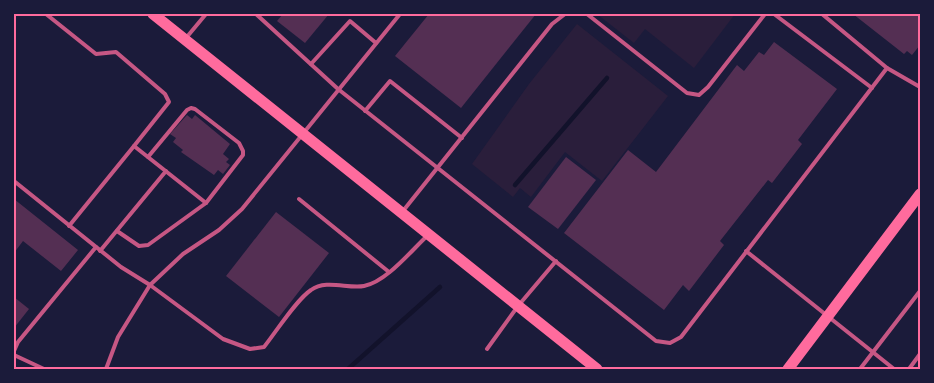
<svg xmlns="http://www.w3.org/2000/svg" width="934" height="383" font-family="'Nunito Sans',sans-serif">
  <style>
    .green { fill: #2a1e3b }
    .lines { fill: none; stroke-linecap: round; stroke-linejoin: round }
    .stream { stroke: #12122b; stroke-width: 4.5 }
    .building { fill: #542f53 }
    .service { stroke: #c65784; stroke-width: 4 }
    .primary { stroke: #ff6b9d; stroke-width: 11 }
    .neatline { fill: none; stroke: #ff6b9d; stroke-width: 2 }
  </style>
  <rect width="100%" height="100%" fill="#1b1b3a"/>
  <g class="green">
    <polygon points="597,14 735,14 694,68 645,29 634,43"/>
    <polygon points="577,24 668,96 602,181 565,152 531,197 520,188 513,197 472,164 529,84"/>
  </g>
  <g class="lines">
    <g class="stream">
      <polyline points="515,185 607,78"/>
      <polyline points="348,369 440,287"/>
    </g>
  </g>
  <g class="building">
    <polygon points="283,14 329,14 305,43 277,21"/>
    <polygon points="429,14 536,14 461,108 395,56"/>
    <polygon points="853,14 920,14 920,45 912,55 907,51 904,54"/>
    <polygon points="774,42 837,89 798,140 802,144 772,183 768,180 720,241 724,245 689,291 683,285 664,310 564,233 628,150 656,172 737,65 744,71 759,52 764,55"/>
    <polygon points="187,115 192,119 195,115 230,144 223,154 229,159 226,162 230,165 223,174 218,170 214,175 181,152 183,150 173,142 176,138 170,134"/>
    <polygon points="566,157 596,180 558,229 528,207"/>
    <polygon points="14,199 78,250 61,271 23,241 14,253"/>
    <polygon points="276,212 329,253 279,317 226,276"/>
    <polygon points="14,297 29,309 14,328"/>
  </g>
  <g class="lines">
    <g class="service">
      <polyline points="46,14 96,54 116,52 165,94 169,102 134,146"/>
      <polyline points="256,14 338,89 656,341 670,343 681,337 887,68"/>
      <polyline points="587,14 687,93 699,95 708,87 765,14"/>
      <polyline points="774,14 872,88"/>
      <polyline points="822,14 887,68 920,87"/>
      <polyline points="186,38 206,14"/>
      <polyline points="311,64 350,21 376,43"/>
      <polyline points="365,111 390,81 462,138"/>
      <path d="M14,181L121,267L150,285L223,339L250,349L264,347C276,332 296,300 311,290C326,279 348,289 364,286C386,282 411,251 427,236"/>
      <polyline points="299,199 389,272"/>
      <polyline points="403,211 552,24 565,14"/>
      <polyline points="69,226 134,146 206,203"/>
      <polyline points="117,231 139,246 148,245 206,203 243,155 243,151 239,143 195,109 191,108 187,110 148,157"/>
      <polyline points="100,251 166,171"/>
      <polyline points="746,251 894,369"/>
      <polyline points="487,349 518,306 556,261"/>
      <polyline points="14,351 18,342 96,247"/>
      <polyline points="14,355 44,369"/>
      <polyline points="106,369 118,337 150,285 183,254 219,230 242,209 400,14"/>
      <polyline points="860,369 920,291"/>
      <polyline points="909,369 920,354"/>
    </g>
    <g class="primary">
      <polyline points="153,14 597,369"/>
      <polyline points="788,369 920,194"/>
    </g>
  </g>
  <rect width="934" height="383" fill="none" stroke="#1b1b3a" stroke-width="30"/>
  <rect x="15" y="15" width="904" height="353" class="neatline"/>
</svg>
